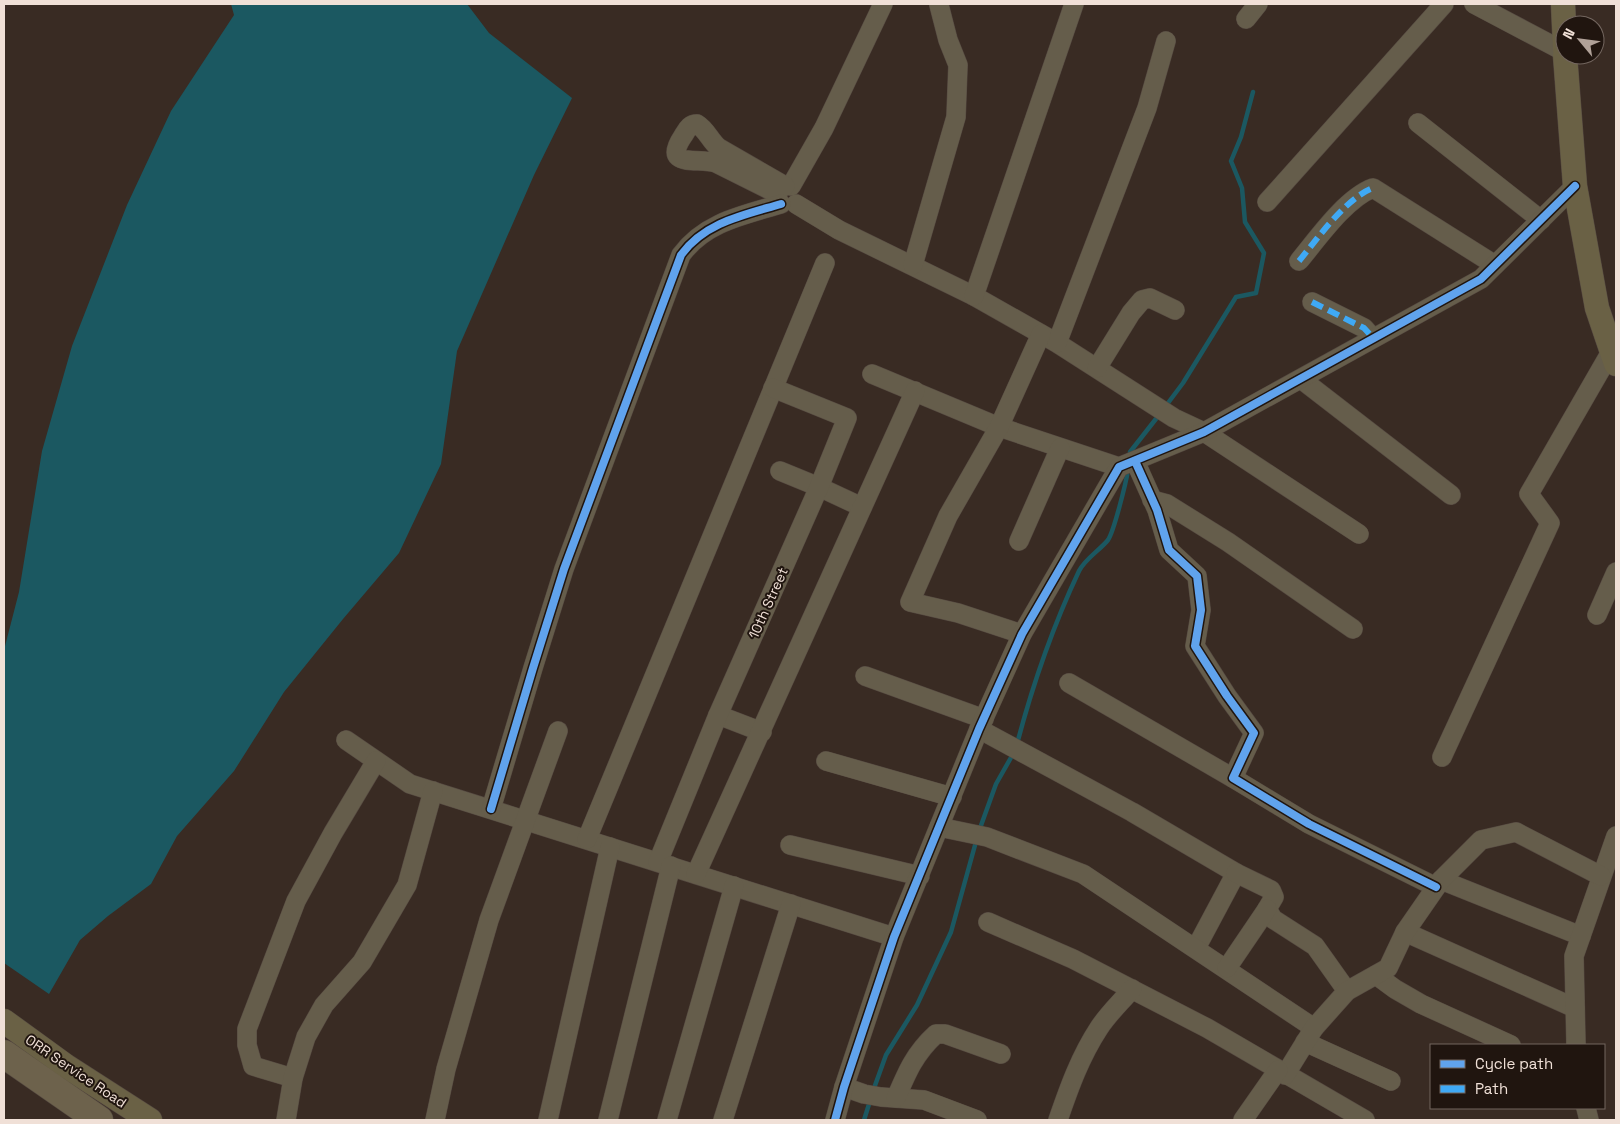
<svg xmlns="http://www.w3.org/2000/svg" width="1620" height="1124" font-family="'Space Grotesk',sans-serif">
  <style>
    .water { fill: #1b5861 }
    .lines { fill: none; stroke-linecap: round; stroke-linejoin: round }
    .stream { stroke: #1b5861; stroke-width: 4.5 }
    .minor-casing { stroke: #554941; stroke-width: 20 }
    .major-casing { stroke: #554941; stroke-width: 25 }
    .highway-casing { stroke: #554941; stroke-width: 29 }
    .minor { stroke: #655d4b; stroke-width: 19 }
    .major { stroke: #6a6145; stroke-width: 24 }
    .highway { stroke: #6d624c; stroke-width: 28 }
    .quiet { stroke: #3fa9f5; stroke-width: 6; stroke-dasharray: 12 6; stroke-linecap: butt }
    .cycleway-casing { stroke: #20150f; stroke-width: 11 }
    .cycleway { stroke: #60a3ed; stroke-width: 8 }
    .labels { text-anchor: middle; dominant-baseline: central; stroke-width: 4; stroke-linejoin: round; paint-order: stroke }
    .street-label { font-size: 14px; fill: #f0e0d7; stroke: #20150f }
  </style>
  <rect width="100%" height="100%" fill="#392b23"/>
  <polygon class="water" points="231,4 467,4 489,33 572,98 534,175 457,351 441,464 399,553 343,619 284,692 234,771 177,836 151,884 108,916 80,940 49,994 4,963 4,650 19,592 42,451 72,346 127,205 171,111 234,15"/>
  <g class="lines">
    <g class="stream">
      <polyline points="1165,407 1183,383 1236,297 1256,293 1264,253 1245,222 1242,188 1231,161 1241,137 1253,92"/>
      <polyline points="1130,457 1130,452 1159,415"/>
      <path d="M1017,744C1032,687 1054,624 1079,571C1085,559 1100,550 1108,540C1114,531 1126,483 1128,470"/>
      <polyline points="979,831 996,784 1013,754"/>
      <polyline points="873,1091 886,1055 917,1005 951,932 977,838"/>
      <polyline points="864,1120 870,1101"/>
    </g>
    <g class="minor-casing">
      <g id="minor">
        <polyline points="1474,4 1565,52"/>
        <polyline points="1246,19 1258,4"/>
        <polyline points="1418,123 1541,220"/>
        <polyline points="791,186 824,128 883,4"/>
        <path d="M778,194L716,163C698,157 661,169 683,136C687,130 689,124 697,124C707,130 710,141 719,148L785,186"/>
        <polyline points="1267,202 1444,4"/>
        <polyline points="796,204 839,230 974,296 1057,343 1174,418 1204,432 1359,534"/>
        <path d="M1299,261C1318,238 1346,198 1373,188L1495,265"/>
        <polyline points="913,265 956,117 958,65 948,40 939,5"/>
        <polyline points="974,296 1074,4"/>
        <polyline points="1312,302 1364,328 1373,338"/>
        <polyline points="1057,343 1147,108 1166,41"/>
        <polyline points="1097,368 1131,313 1142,300 1150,298 1175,310"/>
        <polyline points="872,374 999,427 1119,467"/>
        <polyline points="1301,379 1451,495"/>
        <polyline points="1135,461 1157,510 1169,550 1197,576 1201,610 1195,646 1227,696 1254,733 1233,778 1309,824 1436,887"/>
        <polyline points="780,471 819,487 862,507"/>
        <polyline points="1152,500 1167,504 1228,542 1353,629"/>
        <polyline points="1019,541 1060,448"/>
        <polyline points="1597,615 1616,572"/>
        <polyline points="1022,634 958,613 910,602 948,516 999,427 1041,334"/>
        <polyline points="865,676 984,719"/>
        <polyline points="1069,683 1233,778"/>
        <polyline points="718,715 762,732"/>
        <polyline points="979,729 1132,812 1236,873 1196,948"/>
        <polyline points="346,740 410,784 894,937"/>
        <polyline points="1442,757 1550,523 1529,494 1612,350"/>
        <polyline points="826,761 952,797"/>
        <path d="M491,809L533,668L564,569L681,255C705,222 744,215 781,204"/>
        <polyline points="939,827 987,837 1083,874 1314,1028"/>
        <polyline points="587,839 825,263"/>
        <polyline points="790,845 920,876"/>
        <polyline points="658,862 718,715 819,487 847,418 773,388"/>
        <polyline points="1236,873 1271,890 1274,897 1267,909 1273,919 1315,946 1347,991"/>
        <polyline points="696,874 915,391"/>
        <polyline points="1441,880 1581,936"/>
        <polyline points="988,922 1073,959 1207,1028 1365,1120"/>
        <polyline points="1405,932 1575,1008"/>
        <polyline points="1227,968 1267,909"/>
        <polyline points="1376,975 1395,989 1421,1004 1511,1045"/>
        <polyline points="1305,1042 1391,1081"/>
        <polyline points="1576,1045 1574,956 1616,836"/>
        <polyline points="1285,1075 1314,1028 1347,991 1388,968 1405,932 1441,880 1481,840 1516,832 1601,876"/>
        <polyline points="293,1078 253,1066 247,1045 247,1029 296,901 333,833 376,761"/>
        <polyline points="844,1087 864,1094 881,1097 924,1100 977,1120"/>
        <path d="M896,1098C907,1072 915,1053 936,1034H945L1001,1054"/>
        <polyline points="1586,1108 1589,1120"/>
        <polyline points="286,1120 293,1078 306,1037 324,1005 362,962 407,885 433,791"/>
        <polyline points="435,1120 446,1069 489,920 558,731"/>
        <polyline points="548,1120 610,847"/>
        <polyline points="608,1120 671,866"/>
        <polyline points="667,1120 734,886"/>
        <polyline points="723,1120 791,904"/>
        <polyline points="835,1120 844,1087 894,937 979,729 1022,634 1119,467 1204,432 1481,279 1575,186"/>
        <path d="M1058,1120C1069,1088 1080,1057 1099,1028C1108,1014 1121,1002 1132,989"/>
        <polyline points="1243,1120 1278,1070"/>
      </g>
    </g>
    <g class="major-casing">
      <g id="major">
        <polyline points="1563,4 1565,48"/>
        <polyline points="1565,55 1575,186 1597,308 1616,364"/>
        <polyline points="4,1021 66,1066 150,1120"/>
      </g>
    </g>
    <g class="highway-casing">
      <polyline id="highway" points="4,1054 99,1120"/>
    </g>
    <use href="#minor" class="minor"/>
    <use href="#major" class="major"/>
    <use href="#highway" class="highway"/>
    <g class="quiet">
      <path d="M1299,261C1318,238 1346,198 1373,188"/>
      <polyline points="1312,302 1364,328 1373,338"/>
    </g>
    <g class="cycleway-casing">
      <g id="cycleway">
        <polyline points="1135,461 1157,510 1169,550 1197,576 1201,610 1195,646 1227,696 1254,733 1233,778 1309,824 1436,887"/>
        <path d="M491,809L533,668L564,569L681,255C705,222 744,215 781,204"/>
        <polyline points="835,1120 844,1087 894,937 979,729 1022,634 1119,467 1204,432 1481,279 1575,186"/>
      </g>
    </g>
    <use href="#cycleway" class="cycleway"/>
  </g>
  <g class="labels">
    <g class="street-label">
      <text transform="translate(768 603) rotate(-66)">10th Street</text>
      <text transform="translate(76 1071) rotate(34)">ORR Service Road</text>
    </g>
  </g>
  <rect width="1620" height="1124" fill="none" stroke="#f0e0d7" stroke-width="10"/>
  <rect x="1430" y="1044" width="175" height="65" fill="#20150f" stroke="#73665f"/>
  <rect x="1440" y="1060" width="25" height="8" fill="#60a3ed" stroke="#73665f"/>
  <text x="1475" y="1069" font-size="15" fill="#f0e0d7">Cycle path</text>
  <rect x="1440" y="1085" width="25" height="8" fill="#3fa9f5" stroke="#73665f"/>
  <text x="1475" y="1094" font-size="15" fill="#f0e0d7">Path</text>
  <g transform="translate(1580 40) rotate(299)"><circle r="24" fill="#20150f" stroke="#73665f"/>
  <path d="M0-4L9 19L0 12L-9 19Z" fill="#b0a198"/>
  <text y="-8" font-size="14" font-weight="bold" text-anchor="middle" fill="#f0e0d7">N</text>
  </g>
</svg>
